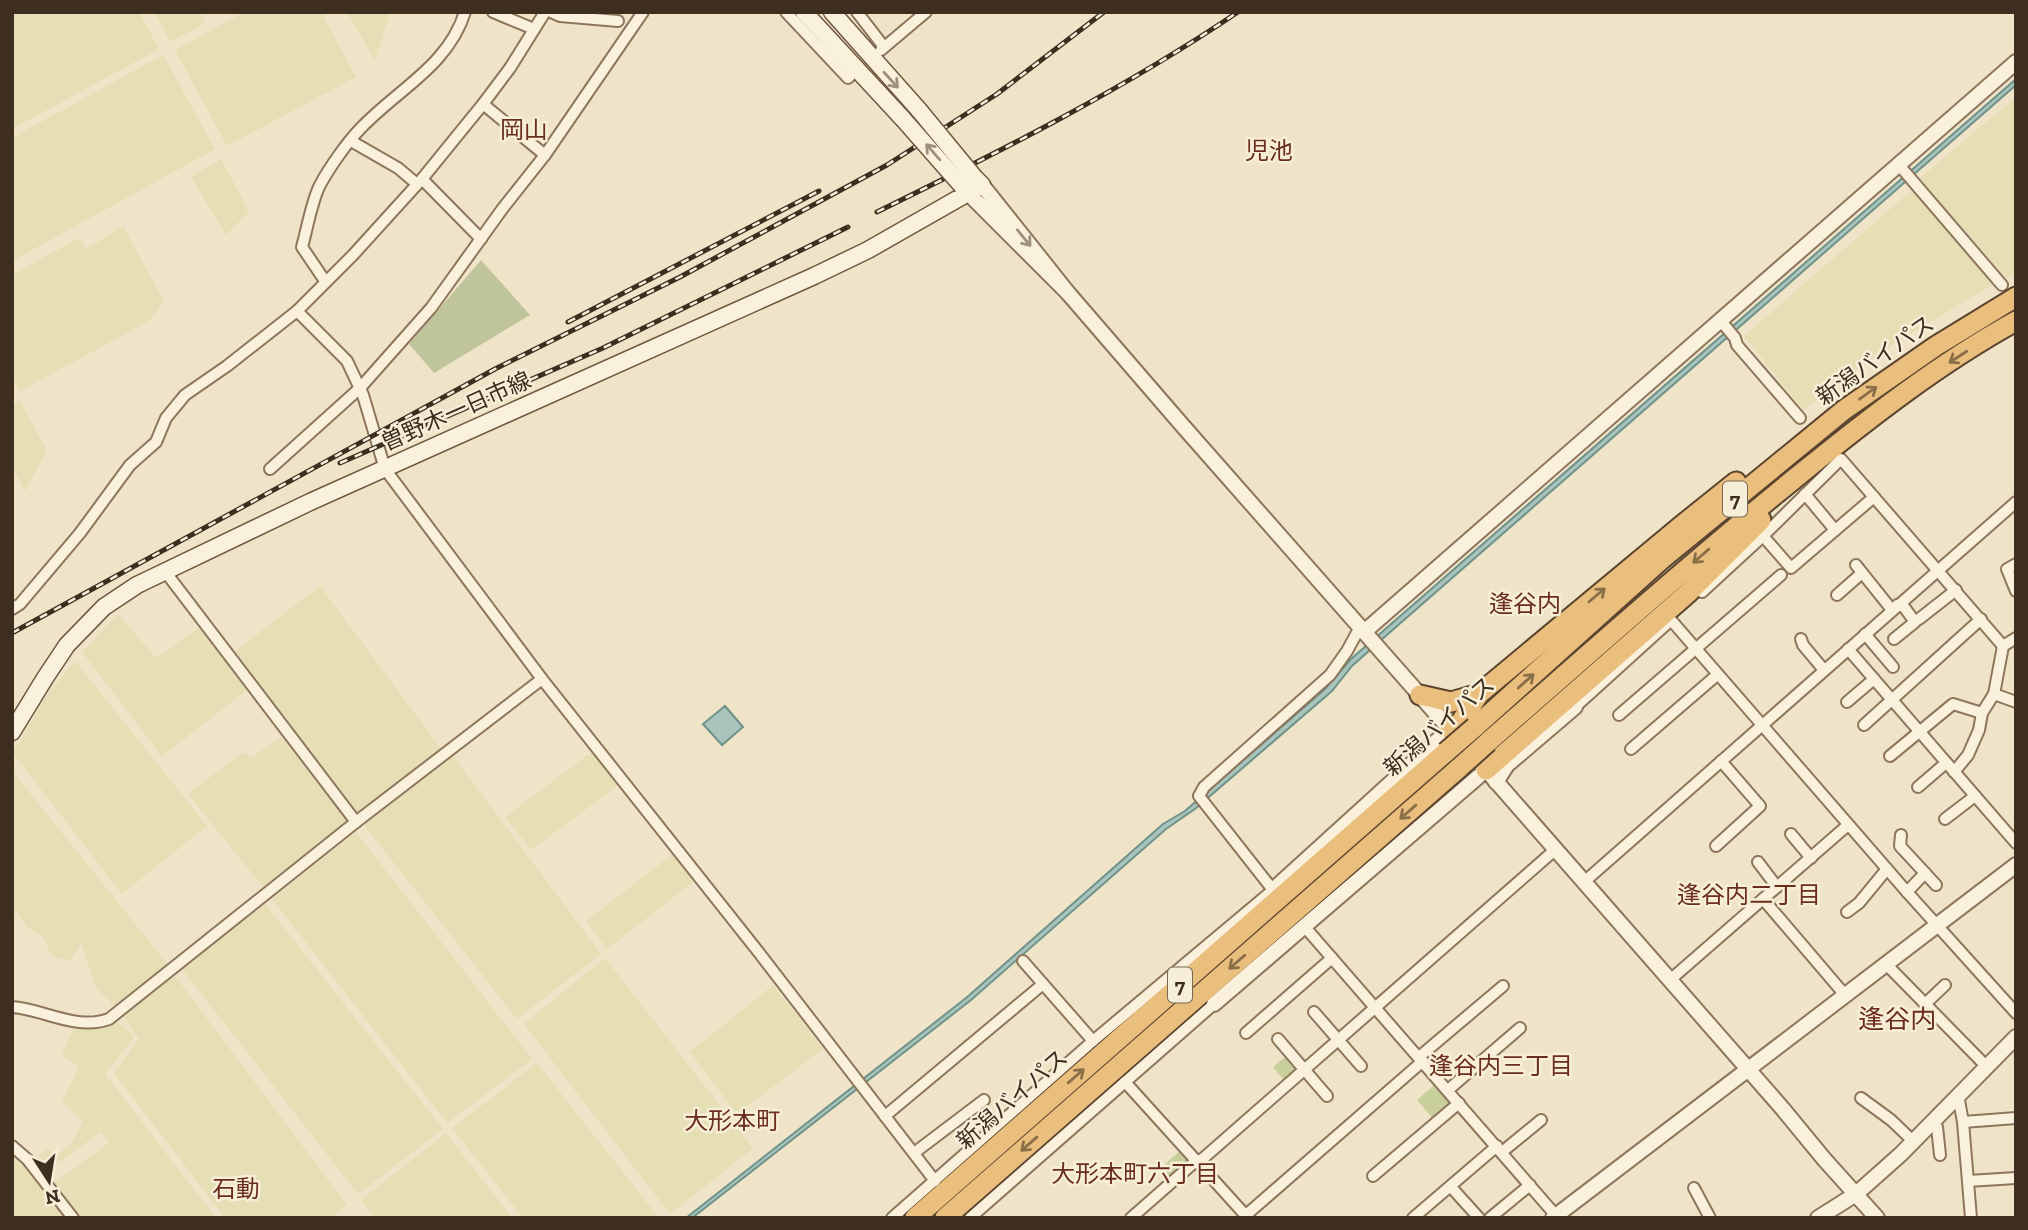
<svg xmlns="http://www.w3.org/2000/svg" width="2028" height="1230" font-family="'Zilla Slab','Noto Sans JP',serif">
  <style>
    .farmland { fill: #e6deb5 }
    .green { fill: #c9cf9b }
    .cemetery { fill: #bfc49a }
    .water { fill: #a9c4bc; stroke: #6f938a; stroke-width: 2 }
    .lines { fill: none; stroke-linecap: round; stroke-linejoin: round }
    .minor-casing { stroke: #8d765c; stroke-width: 14 }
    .tertiary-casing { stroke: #8d765c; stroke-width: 18 }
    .secondary-casing { stroke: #6f573f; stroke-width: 19 }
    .trunk-casing { stroke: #5b4430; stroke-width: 23 }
    .minor { stroke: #faf1dc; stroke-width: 10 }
    .tertiary { stroke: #faf1dc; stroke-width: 14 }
    .secondary { stroke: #faf1dc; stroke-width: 16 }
    .trunk { stroke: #eabe7c; stroke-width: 19 }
    .rail-casing { stroke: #3d2e20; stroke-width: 5 }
    .rail { stroke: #f7eed8; stroke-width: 2.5; stroke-dasharray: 8; stroke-linecap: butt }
    .secondary-bridge-casing { stroke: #6f573f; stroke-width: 19; stroke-linecap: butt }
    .trunk-bridge-casing { stroke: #5b4430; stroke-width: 23; stroke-linecap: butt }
    .secondary-bridge { stroke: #faf1dc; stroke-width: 16 }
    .trunk-bridge { stroke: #eabe7c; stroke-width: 19 }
    .oneway { stroke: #9c907e }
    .oneway2 { stroke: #8b6f49 }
    .labels { text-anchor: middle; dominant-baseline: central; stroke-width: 5; stroke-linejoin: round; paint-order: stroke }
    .shield { fill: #f7eed8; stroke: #756857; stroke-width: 2 }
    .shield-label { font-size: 21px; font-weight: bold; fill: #3d2e20 }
    .street-label { font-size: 23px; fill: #3d2e20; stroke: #f7eed8 }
    .neighbourhood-label { font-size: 24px; fill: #6b2e1e; stroke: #f7eed8 }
    .quarter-label { font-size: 26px; fill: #6b2e1e; stroke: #f7eed8 }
  </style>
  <rect width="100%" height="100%" fill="#f0e4c8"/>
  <g class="farmland">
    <polygon points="12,12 139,12 159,49 12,129"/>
    <polygon points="154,12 200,12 205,23 171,42"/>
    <polygon points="245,12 321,12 356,77 227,146 175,50"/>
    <polygon points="347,12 387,12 389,16 375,60"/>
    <polygon points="163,55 215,149 12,261 12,138"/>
    <polygon points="2016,97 2016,273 2007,278 1919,179"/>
    <polygon points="221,159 249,212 226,235 191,177"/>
    <polygon points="1912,190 1995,283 1894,344 1803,410 1744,336"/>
    <polygon points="123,226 164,301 149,321 20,391 12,376 12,275 79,238 86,249"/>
    <polygon points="20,401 47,451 25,491 12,466 12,406"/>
    <polygon points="320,586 442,750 360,815 233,653"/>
    <polygon points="118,614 156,658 200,627 247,690 162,756 82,652"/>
    <polygon points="75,661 207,826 122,894 13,753 47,695"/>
    <polygon points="281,737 350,824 263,887 188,794 243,752 251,758"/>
    <polygon points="593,751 620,784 531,850 505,817"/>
    <polygon points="453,756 601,954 517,1019 364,825"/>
    <polygon points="12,771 169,966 115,1007 96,987 81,944 70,961 51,956 44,938 27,927 17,912 12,917"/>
    <polygon points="356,832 532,1059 447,1123 272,899"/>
    <polygon points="673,854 693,882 607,949 586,921"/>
    <polygon points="265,904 443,1129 358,1194 182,969"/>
    <polygon points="605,958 753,1148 670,1214 524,1024"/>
    <polygon points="175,976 347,1205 330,1218 225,1218 114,1073 139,1039 122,1014"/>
    <polygon points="773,985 823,1049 737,1114 690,1052"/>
    <polygon points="114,1019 134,1037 105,1074 216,1218 81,1218 54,1183 109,1143 101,1132 44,1173 33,1161 48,1148 56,1156 72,1142 83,1122 62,1101 79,1067 62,1055 75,1025 97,1028 108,1025"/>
    <polygon points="537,1063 659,1218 523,1218 452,1128"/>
    <polygon points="446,1133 512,1218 375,1218 361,1200"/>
    <polygon points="12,1157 23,1164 65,1218 12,1218"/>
  </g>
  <g class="green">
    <polygon points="1289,1054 1303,1070 1287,1084 1273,1067"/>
    <polygon points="1439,1081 1459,1103 1436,1122 1417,1100"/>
    <polygon points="1184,1147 1196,1160 1172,1181 1161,1168"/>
  </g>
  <polygon class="cemetery" points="481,260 530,315 434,373 409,344"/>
  <g class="water">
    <polygon points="2016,79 2016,85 1388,634 1352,666 1332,691 1195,809 1166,829 971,1000 692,1218 686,1218 966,998 1163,824 1185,811 1325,689 1351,659"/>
    <polygon points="725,706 743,727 722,745 703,724"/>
  </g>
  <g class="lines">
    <g class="minor-casing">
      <g id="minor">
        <polyline points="493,12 534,29"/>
        <polyline points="551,12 560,16 618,21"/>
        <polyline points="786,12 848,78 851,75"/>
        <polyline points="857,12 884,47"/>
        <polyline points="881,50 926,12"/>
        <polyline points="483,104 545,155"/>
        <polyline points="351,141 398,168 417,184"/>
        <polyline points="1899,165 2002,285"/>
        <polyline points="422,179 481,239"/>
        <path d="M325,281L302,247C307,229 312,200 320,185C329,168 348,141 361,128C398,89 448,66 465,12"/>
        <polyline points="297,311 347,361 363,395 385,469 542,679 760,954 935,1181"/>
        <polyline points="1721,321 1735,338 1737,345 1800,418"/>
        <polyline points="270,469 360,388 431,308 503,208 545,155 643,12"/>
        <polyline points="1805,494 1835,530"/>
        <polyline points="1763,536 1791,568 1874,497"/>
        <polyline points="2016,564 2007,569 2016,591"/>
        <polyline points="1856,565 1892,610"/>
        <polyline points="164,570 356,822"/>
        <polyline points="1702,592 1764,535 1841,459 2003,646 2016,638"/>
        <polyline points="1837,595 1862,573"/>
        <polyline points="12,609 20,604 80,533 130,465 156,442 166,418 185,395 227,366 297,311 353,255 422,179 483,104 510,68 545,12"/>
        <polyline points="1919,619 1956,590"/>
        <polyline points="1865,634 1893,667"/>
        <polyline points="1801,639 1803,645 1824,670"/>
        <polyline points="1894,639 1915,622 1904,607 1897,605"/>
        <polyline points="2003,646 1994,694 2016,702"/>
        <polyline points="1848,649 2016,843"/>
        <polyline points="1847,702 1874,679"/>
        <polyline points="1575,707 1671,620 1907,892 2016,1013"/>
        <polyline points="1619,715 1781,575"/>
        <polyline points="1864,725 1981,619"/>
        <polyline points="1631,749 1717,675"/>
        <polyline points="1890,756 1953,704 1982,713"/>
        <polyline points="1954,772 1968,755 1979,730 1982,713 1994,694"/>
        <polyline points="1918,787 1946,763"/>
        <polyline points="1945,819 1975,796"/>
        <polyline points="1791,834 1811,858"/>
        <polyline points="1901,835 1900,846 1936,885"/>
        <polyline points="1716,846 1760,806 1721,761"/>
        <polyline points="1758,862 1777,887"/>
        <polyline points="1584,882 2016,502"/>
        <polyline points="1907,892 1925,873"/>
        <polyline points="1763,899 1845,995"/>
        <polyline points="1847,912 1859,903 1887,869"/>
        <polyline points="1304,926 1558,1218"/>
        <polyline points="1023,961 1093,1041"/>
        <polyline points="1886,964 1987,1067"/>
        <polyline points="1670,980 1848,825"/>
        <polyline points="1925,1004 1945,985"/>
        <path d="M12,1007C43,1009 76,1031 109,1019L356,822L542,679"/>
        <polyline points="1314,1012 1361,1066"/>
        <polyline points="1246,1033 1332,958"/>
        <polyline points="1278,1039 1327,1096"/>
        <polyline points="1419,1057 1503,986"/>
        <polyline points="1125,1082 1248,1218"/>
        <polyline points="1448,1090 1520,1028"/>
        <polyline points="1958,1095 1963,1122 1971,1218"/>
        <polyline points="1861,1098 1891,1120 1913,1141"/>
        <polyline points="885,1116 1043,984"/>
        <polyline points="1932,1122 1937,1127 1940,1155"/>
        <polyline points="1963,1122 2016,1118"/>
        <polyline points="12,1146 27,1159 73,1218"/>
        <polyline points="1502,1152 1541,1120"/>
        <polyline points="914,1153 984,1100"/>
        <polyline points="1199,1162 1556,849"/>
        <polyline points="1373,1176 1459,1103"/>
        <polyline points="1968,1181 2016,1178"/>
        <polyline points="1451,1187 1479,1218"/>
        <polyline points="1694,1188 1710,1218"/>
        <polyline points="1246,1215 1423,1061"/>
        <polyline points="892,1218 1093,1041 1273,890 1199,796 1204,787 1330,675 1347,651 1360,627"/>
        <polyline points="970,1218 1214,1004"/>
        <polyline points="1131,1218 1197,1160"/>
        <polyline points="1413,1218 1497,1146"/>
        <polyline points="1490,1218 1530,1185"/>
      </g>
    </g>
    <g class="tertiary-casing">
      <g id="tertiary">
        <polyline points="968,193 1068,293 982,185"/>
        <polyline points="1068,293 1182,425 1455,735"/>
        <polyline points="1364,632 2016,62"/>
        <polyline points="1480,763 1782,1108 1824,1159 1877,1218"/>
        <polyline points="1496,782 1507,765 1575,707"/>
        <polyline points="1273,890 1450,729"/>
        <polyline points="1214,1004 1486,770"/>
        <polyline points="1553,1218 2016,865"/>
        <polyline points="1818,1218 1856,1194 1901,1154 2016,1037"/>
      </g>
    </g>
    <g class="secondary-casing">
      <g id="secondary">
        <polyline points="804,12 903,119"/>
        <polyline points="832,12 919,110"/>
        <polyline points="12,732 45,678 67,645 104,607 137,585 310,502 814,276 868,250 982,185 975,178"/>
      </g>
    </g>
    <g class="trunk-casing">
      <g id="trunk">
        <polyline points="1420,695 1451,702 1479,694 1681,526 1736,482"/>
        <polyline points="1475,727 1662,559 1844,410 1936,346 2016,297"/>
        <polyline points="1450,729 1460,723 1479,694"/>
        <path d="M1488,742C1591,652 1693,561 1799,475C1868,419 1938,364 2016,321"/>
        <polyline points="1486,770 1688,593 1761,520"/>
        <polyline points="915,1218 1446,752"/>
        <polyline points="945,1218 1460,767"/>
      </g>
    </g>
    <use href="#minor" class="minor"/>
    <use href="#tertiary" class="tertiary"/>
    <use href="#secondary" class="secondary"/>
    <use href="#trunk" class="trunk"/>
    <g class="rail-casing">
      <g id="rail">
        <path d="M877,212C1001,151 1124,89 1238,12"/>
        <polyline points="568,322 819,191"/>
        <polyline points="340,463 603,348 848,227"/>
        <polyline points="12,633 495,369 680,277 887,165 997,94 1104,12"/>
      </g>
    </g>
    <use href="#rail" class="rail"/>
    <g class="secondary-bridge-casing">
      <g id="secondary-bridge">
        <polyline points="919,110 975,178"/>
        <polyline points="903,119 962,186"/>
      </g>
    </g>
    <g class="trunk-bridge-casing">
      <g id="trunk-bridge">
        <polyline points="1446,752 1475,727"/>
        <polyline points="1460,767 1488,742"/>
      </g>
    </g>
    <use href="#secondary-bridge" class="secondary-bridge"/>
    <use href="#trunk-bridge" class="trunk-bridge"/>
  </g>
  <defs><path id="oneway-shaft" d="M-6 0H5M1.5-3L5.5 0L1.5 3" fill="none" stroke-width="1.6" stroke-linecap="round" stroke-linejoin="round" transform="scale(1.75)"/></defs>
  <g class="oneway">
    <use href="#oneway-shaft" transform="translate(891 80) rotate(48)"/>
    <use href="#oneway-shaft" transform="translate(933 152) rotate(-131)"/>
    <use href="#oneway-shaft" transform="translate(1024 238) rotate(51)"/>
  </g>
  <g class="oneway2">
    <use href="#oneway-shaft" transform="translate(1958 357) rotate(147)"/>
    <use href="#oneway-shaft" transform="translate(1868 393) rotate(-36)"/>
    <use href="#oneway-shaft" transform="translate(1701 556) rotate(139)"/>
    <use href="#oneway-shaft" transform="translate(1597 595) rotate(-40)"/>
    <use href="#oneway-shaft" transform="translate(1526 681) rotate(-42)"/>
    <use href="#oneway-shaft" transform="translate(1408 812) rotate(139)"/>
    <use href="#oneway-shaft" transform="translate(1237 962) rotate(139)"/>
    <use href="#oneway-shaft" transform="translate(1076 1076) rotate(-41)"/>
    <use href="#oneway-shaft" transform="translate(1029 1144) rotate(139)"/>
  </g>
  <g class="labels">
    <g class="shield">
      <rect x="1723" y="481.5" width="24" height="35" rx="5"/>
      <rect x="1168" y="967.5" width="24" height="35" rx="5"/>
    </g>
    <g class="shield-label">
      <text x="1735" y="499">7</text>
      <text x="1180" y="985">7</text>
    </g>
    <g class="street-label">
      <text transform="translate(1875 360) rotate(-35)">新潟バイパス</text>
      <text transform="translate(456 411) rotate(-24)">曽野木一日市線</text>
      <text transform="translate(1439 726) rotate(-41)">新潟バイパス</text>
      <text transform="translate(1012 1099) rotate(-41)">新潟バイパス</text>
    </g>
    <g class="neighbourhood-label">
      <text x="524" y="129">岡山</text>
      <text x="1269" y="150">児池</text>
      <text x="1525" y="603">逢谷内</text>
      <text x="1749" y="894">逢谷内二丁目</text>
      <text x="1501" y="1065">逢谷内三丁目</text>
      <text x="732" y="1120">大形本町</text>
      <text x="1135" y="1173">大形本町六丁目</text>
      <text x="236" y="1188">石動</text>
    </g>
    <g class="quarter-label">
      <text x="1897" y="1019">逢谷内</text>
    </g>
  </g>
  <rect width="2028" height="1230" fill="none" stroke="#3d2e20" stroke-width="28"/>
  <g transform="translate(49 1181) rotate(168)" stroke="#f7eed8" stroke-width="5" paint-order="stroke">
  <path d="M0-5L12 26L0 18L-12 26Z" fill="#3d2e20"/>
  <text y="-10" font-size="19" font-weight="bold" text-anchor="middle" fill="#3d2e20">N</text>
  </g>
</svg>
